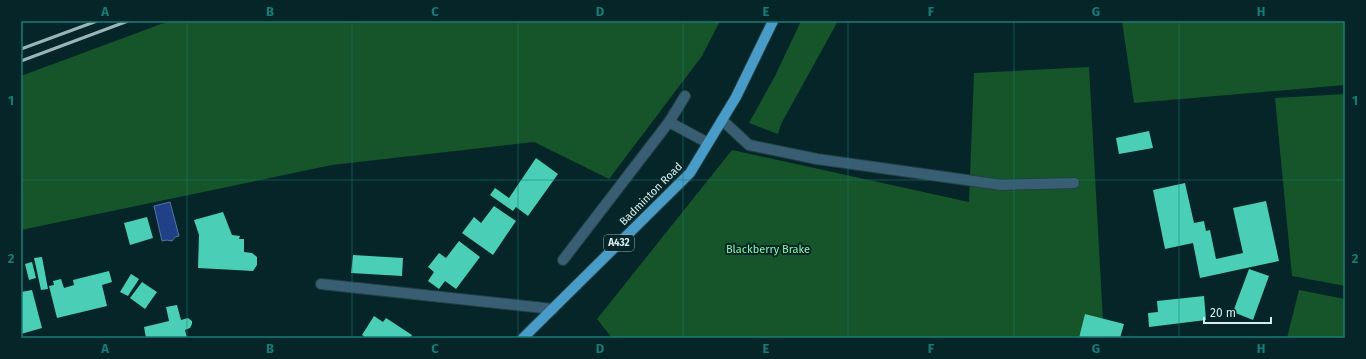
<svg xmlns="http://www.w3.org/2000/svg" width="1366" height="359" font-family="'Fira Sans',sans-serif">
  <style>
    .green { fill: #165429 }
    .water { fill: #204185; stroke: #5674a4 }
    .building { fill: #4acfb6 }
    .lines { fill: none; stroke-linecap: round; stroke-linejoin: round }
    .lane-casing { stroke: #224144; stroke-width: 12 }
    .street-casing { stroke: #224144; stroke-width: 12 }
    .primary-casing { stroke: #224144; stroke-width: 12 }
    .lane { stroke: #395e73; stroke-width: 10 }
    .street { stroke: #395e73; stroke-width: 10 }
    .primary { stroke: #4a9cc8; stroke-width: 10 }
    .rail { stroke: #9bb4b7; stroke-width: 3 }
    .grid { fill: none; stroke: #197c74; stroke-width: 1; stroke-opacity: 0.55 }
    .labels { text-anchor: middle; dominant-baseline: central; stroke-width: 4; stroke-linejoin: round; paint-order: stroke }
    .shield { fill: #052529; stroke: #97b0b2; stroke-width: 1 }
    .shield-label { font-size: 10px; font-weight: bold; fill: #d5ebed }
    .street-label { font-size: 11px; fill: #d5ebed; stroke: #052529 }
    .park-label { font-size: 11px; fill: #8bf6a3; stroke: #052529 }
    .neatline { fill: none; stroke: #197c74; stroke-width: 1.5 }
    .grid-label { font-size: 13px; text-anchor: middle; font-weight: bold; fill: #197c74 }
  </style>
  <rect width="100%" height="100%" fill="#052529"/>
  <g class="green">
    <polygon points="169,21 720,21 702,56 609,179 534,142 332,165 21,230 21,76"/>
    <polygon points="801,21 838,21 781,124 778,134 749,123 775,76"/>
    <polygon points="1122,21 1345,21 1345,85 1134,103"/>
    <polygon points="1089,67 1104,338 612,338 597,319 732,150 969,202 974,73"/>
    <polygon points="1345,94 1345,286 1292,276 1275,98"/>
    <polygon points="1299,290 1345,299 1345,338 1287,338"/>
  </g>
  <polygon class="water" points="170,202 179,236 175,237 172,241 167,240 162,241 154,206"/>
  <g class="building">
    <polygon points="1149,131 1153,148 1119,154 1116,138"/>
    <polygon points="536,158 558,174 528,216 516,207 513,211 490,195 495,188 509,198"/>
    <polygon points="1185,183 1194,223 1204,221 1206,231 1210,230 1216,259 1243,253 1233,208 1266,201 1279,261 1200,278 1193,243 1165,249 1153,190"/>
    <polygon points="494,206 516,221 493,255 462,233 474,217 481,223"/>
    <polygon points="223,212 232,235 240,236 239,239 244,239 244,252 252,253 257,257 257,265 253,271 198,268 199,235 194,220"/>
    <polygon points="147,217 153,238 130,245 124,223"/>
    <polygon points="459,241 480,257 456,289 445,281 439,289 428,281 434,272 428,267 439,253 446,258"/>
    <polygon points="353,255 403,258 402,276 351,273"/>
    <polygon points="42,257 48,289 41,290 34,258"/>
    <polygon points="32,262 36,278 29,280 25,264"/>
    <polygon points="1249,269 1269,276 1253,320 1233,312"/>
    <polygon points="109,271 112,282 102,285 107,306 57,318 49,286 54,285 53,281 61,279 64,288 74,285 73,280"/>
    <polygon points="131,274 139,279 128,296 120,292"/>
    <polygon points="142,282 157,292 145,309 130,298"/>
    <polygon points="32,290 42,328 21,334 21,292"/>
    <polygon points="1204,296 1206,320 1149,327 1148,313 1158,312 1157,301"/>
    <polygon points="177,305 181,320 188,318 192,321 192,324 190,328 185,330 187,338 146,338 144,327 169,321 166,307"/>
    <polygon points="1085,314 1124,324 1120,338 1079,338"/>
    <polygon points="374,316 383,322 386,318 412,335 410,338 366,338 362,335"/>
  </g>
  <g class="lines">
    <g class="lane-casing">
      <g id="lane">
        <polyline points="722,120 749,145 817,159 1002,185 1074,183"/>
        <polyline points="321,284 553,309"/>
      </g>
    </g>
    <g class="street-casing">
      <g id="street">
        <polyline points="669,122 685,96"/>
        <polyline points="563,260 669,122 708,143"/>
      </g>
    </g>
    <g class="primary-casing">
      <polyline id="primary" points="523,338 690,173 736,97 773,21"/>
    </g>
    <use href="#lane" class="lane"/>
    <use href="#street" class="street"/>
    <use href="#primary" class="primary"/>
    <g class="rail">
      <polyline points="21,49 97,21"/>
      <polyline points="21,61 128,21"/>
    </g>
  </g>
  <path class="grid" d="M187,21V338M352,21V338M518,21V338M683,21V338M848,21V338M1014,21V338M1179,21V338M21,180H1345"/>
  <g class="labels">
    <rect class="shield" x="604" y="235" width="30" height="16" rx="3"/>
    <g class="shield-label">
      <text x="619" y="243">A432</text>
    </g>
    <g class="street-label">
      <text transform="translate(651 194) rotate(-45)">Badminton Road</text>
    </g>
    <g class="park-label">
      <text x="768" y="249">Blackberry Brake</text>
    </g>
  </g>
  <rect width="1366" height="359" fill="none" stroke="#052529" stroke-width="44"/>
  <path d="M1204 317v6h67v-6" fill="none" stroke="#d5ebed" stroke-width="2"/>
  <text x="1210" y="317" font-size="12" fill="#d5ebed" stroke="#052529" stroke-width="3" paint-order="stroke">20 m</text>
  <rect x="22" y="22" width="1322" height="315" class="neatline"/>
  <g class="grid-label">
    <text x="105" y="16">A</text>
    <text x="270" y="16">B</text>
    <text x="435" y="16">C</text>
    <text x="600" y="16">D</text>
    <text x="766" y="16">E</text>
    <text x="931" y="16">F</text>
    <text x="1096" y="16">G</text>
    <text x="1261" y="16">H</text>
    <text x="11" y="105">1</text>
    <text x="1355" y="105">1</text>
    <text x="11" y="263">2</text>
    <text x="1355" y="263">2</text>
    <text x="105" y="353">A</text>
    <text x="270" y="353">B</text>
    <text x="435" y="353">C</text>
    <text x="600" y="353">D</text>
    <text x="766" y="353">E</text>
    <text x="931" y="353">F</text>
    <text x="1096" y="353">G</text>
    <text x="1261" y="353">H</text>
  </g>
</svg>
